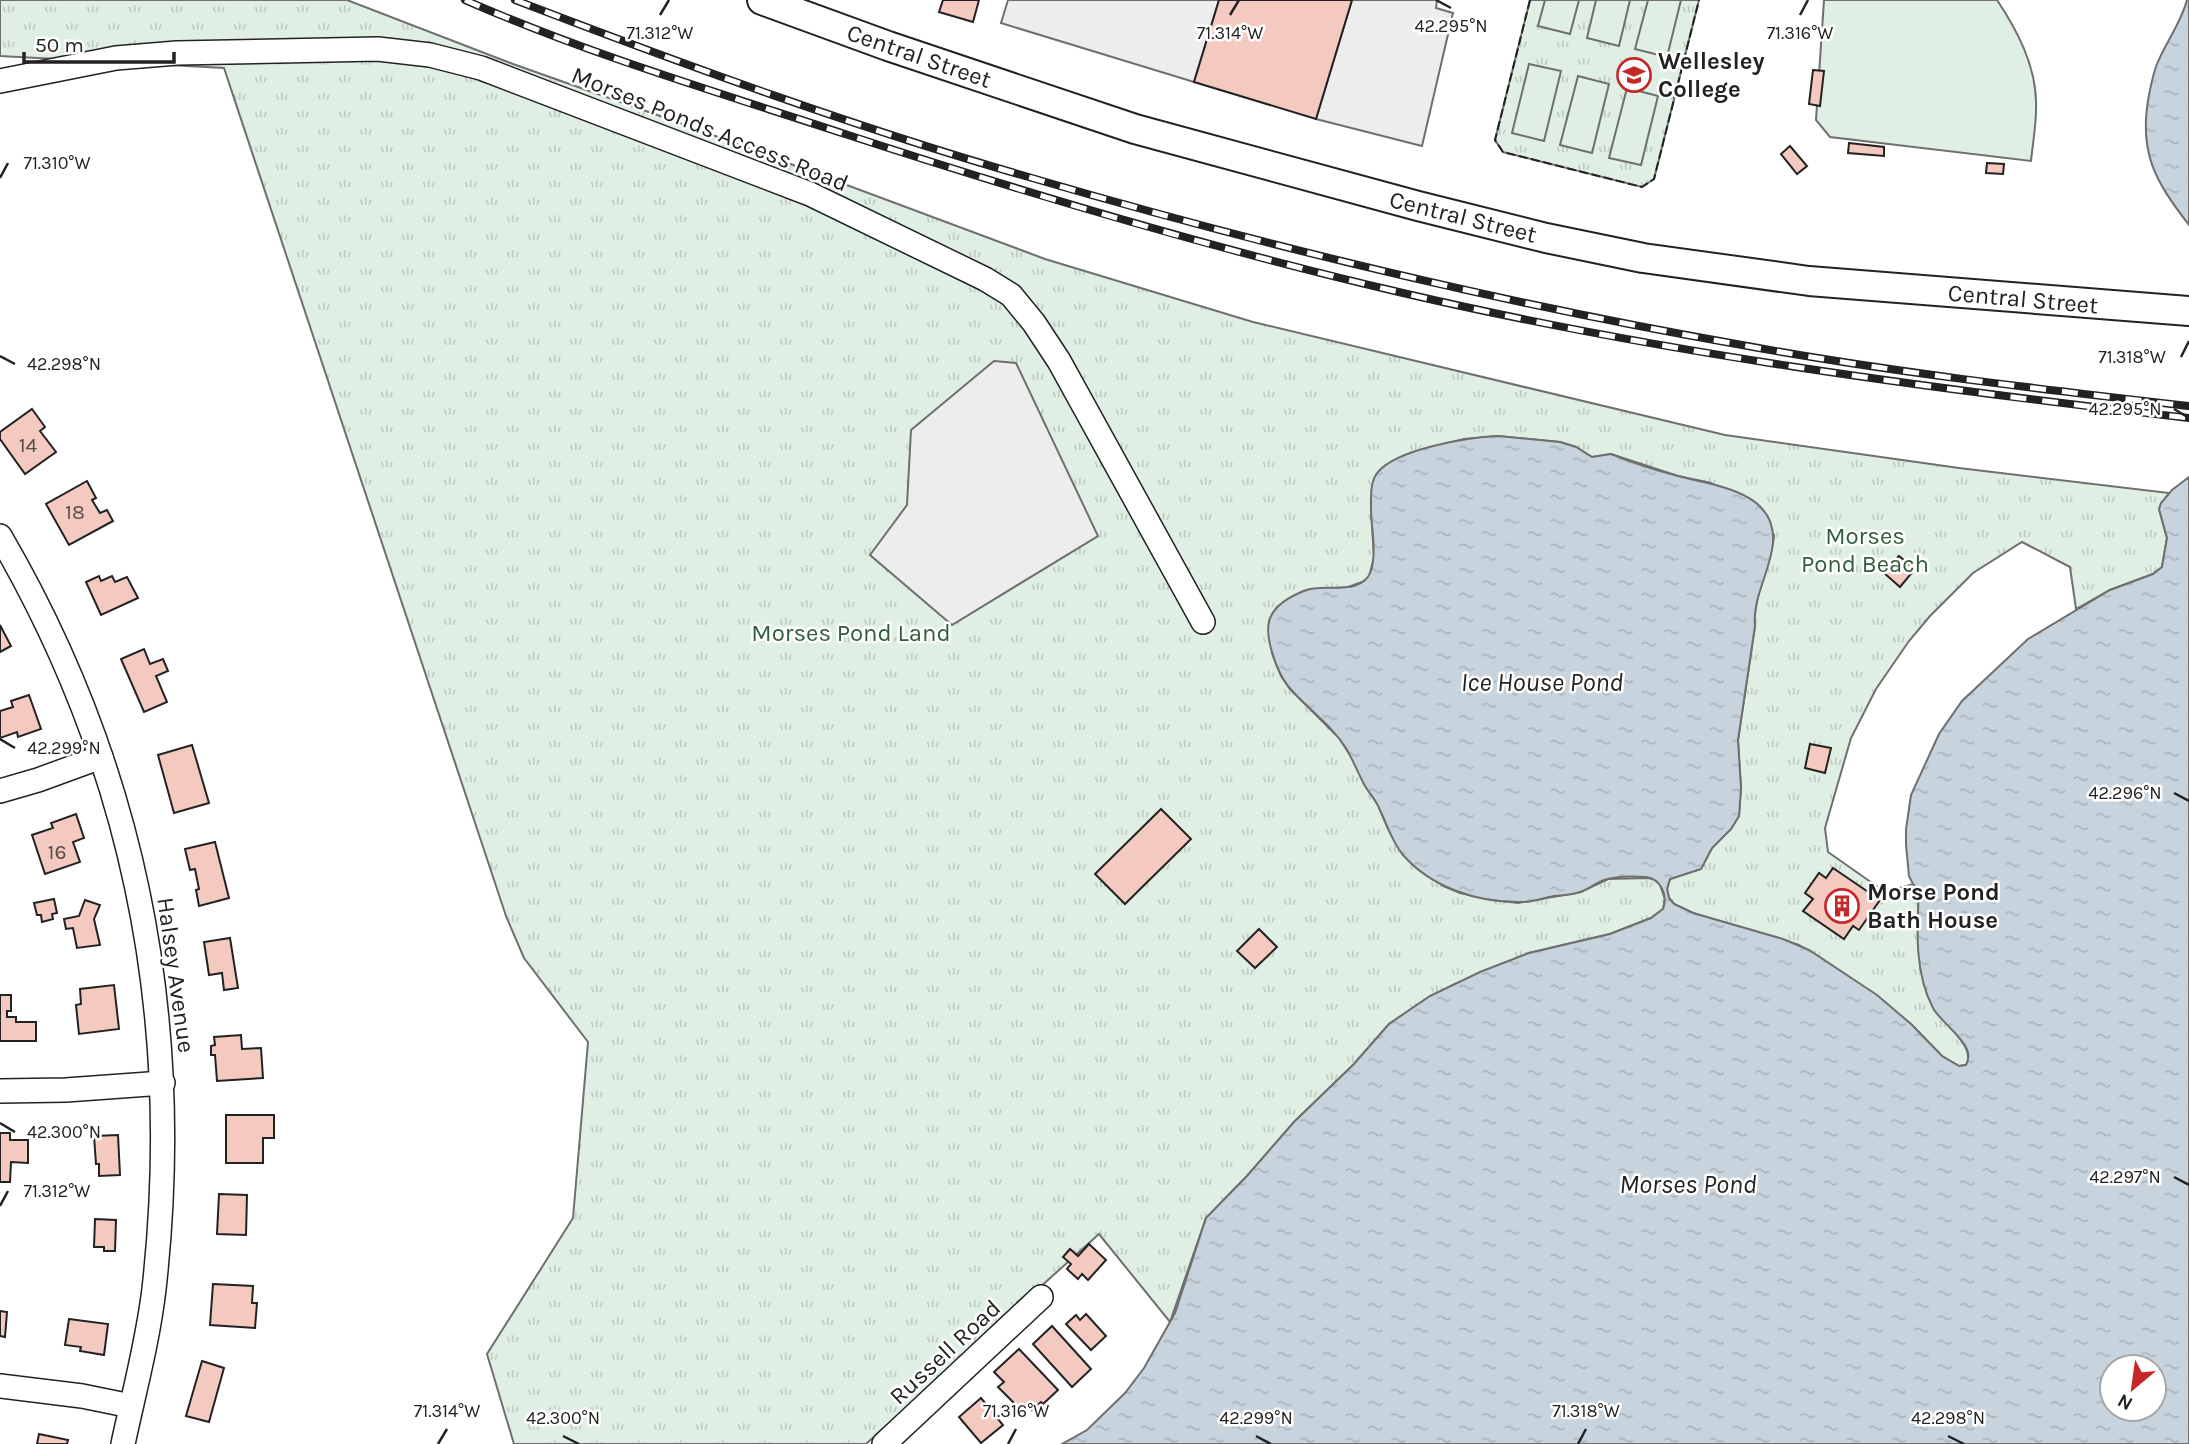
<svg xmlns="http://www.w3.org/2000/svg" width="2189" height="1444" font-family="Karla,sans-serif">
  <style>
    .park { fill: url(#park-tufts); stroke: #6f6f6f; stroke-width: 2 }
    .pitch { fill: #e0efe3; stroke: #6f6f6f; stroke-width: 2 }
    .parking { fill: #ededed; stroke: #6f6f6f; stroke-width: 2 }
    .water { fill: url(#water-ripples); stroke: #6f6f6f; stroke-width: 2; fill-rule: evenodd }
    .building { fill: #f3c9c0; stroke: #222; stroke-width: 2 }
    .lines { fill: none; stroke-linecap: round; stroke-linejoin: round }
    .minor-casing { stroke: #222; stroke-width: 26 }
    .major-casing { stroke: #222; stroke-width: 32 }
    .minor { stroke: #fff; stroke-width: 23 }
    .major { stroke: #fff; stroke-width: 28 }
    .rail-casing { stroke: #222; stroke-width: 8 }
    .rail { stroke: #fff; stroke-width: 5; stroke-dasharray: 16; stroke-linecap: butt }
    .fence { stroke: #222; stroke-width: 2; stroke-dasharray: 9 3.5; stroke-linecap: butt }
    .ticks { fill: none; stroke: #222; stroke-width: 2.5 }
    .labels { text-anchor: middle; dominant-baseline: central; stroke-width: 5; stroke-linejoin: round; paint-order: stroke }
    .number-label { font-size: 21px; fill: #564c4a }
    .street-label { font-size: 24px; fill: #222; stroke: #fff }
    .poi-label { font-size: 24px; font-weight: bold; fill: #222; stroke: #fff; text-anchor: start }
    .park-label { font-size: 24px; fill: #2f5e38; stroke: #fff }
    .water-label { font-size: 26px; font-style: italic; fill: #222; stroke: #fff }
    .ticks-label { font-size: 18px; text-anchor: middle; fill: #222; stroke: #fff; stroke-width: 5; stroke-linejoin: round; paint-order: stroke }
  </style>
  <defs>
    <pattern id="park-tufts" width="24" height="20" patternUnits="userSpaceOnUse" patternTransform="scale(1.75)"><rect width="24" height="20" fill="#e0efe3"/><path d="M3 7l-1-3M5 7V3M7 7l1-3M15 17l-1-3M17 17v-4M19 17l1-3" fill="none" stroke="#c0cdc2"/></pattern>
    <pattern id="water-ripples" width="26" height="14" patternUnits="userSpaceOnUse" patternTransform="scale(1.75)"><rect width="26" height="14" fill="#c7d3dd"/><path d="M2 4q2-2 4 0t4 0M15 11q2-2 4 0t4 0" fill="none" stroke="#abb5bd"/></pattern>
  </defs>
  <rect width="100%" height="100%" fill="#fff"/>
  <g class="park">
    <path d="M0,0H347L513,64L694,128L1045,259L1253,322L1725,435L1959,468L2169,493L2159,509L2167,538L2162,567L2153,574L2110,590L2076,609L2070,567L2022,542L1973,573L1930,616L1909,641L1876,689L1851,738L1825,828L1828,852L1885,892L1913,884L1919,890C1917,930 1916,969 1934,1007C1943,1025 1977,1046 1966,1065L1959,1066L1942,1056L1911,1024L1893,1011L1799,945L1693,913L1674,904L1669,898L1667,889L1670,879L1701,869L1712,848L1731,829L1739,816L1741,788L1738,740L1755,626C1752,596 1772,566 1774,535L1711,483L1678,476L1611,454L1592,457L1576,447L1560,442L1498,436L1464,439L1421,450L1375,477L1371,509L1374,557L1369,577L1362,582L1348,587L1303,591L1277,607L1269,621L1272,653L1281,676L1290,689L1339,738L1355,763L1364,784L1378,805L1388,829L1404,855L1443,886L1460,893L1492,900L1518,903L1581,892L1608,879L1648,878L1657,880L1660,885L1665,899L1663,909L1651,918L1610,934L1529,953L1455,984L1430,996L1389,1024L1354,1064L1294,1122L1247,1176L1206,1218L1170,1322L1099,1234L866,1444H514L487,1354L573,1218L588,1042L524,958L506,916L224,68L0,56Z"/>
    <polygon points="1530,0 1699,0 1654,179 1642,187 1503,152 1495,140"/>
  </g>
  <g class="pitch">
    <polygon points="1545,0 1579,0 1570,34 1538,26"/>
    <polygon points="1596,0 1630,0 1619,46 1587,38"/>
    <polygon points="1648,0 1681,0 1667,57 1635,49"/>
    <path d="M1824,0H1997C2017,30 2035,64 2036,101C2037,121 2033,141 2031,161L1830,137L1816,120Z"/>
    <polygon points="1529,64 1561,71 1544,141 1512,133"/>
    <polygon points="1578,76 1609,84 1592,153 1560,145"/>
    <polygon points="1627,88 1658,96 1641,165 1609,158"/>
  </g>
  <g class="parking">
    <polygon points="1008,0 1219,0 1194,82 1001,23"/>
    <polygon points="1352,0 1437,0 1436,8 1453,13 1422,146 1316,119"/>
    <polygon points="994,361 1016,363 1098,536 952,625 870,555 907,505 911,430"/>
  </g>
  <g class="water">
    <path d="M2187,0H2189V225C2155,181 2138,152 2149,95C2151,85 2153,74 2157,64C2166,42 2181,23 2187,0Z"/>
    <path d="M1498,436L1560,442L1576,447L1592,457L1611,454C1633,463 1655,470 1678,476C1715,486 1776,491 1773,542C1771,571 1752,597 1755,626L1738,740L1741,788L1739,816L1731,829L1712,848L1701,869L1670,879L1667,889L1669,898L1674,904L1693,913L1783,939L1809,950L1877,995L1911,1024L1942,1056L1959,1066L1966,1065C1978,1045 1942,1025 1933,1008C1914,972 1917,928 1919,890L1913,884L1909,876L1906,845V829L1911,795L1939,734L1962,701L2028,639L2110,590L2153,574L2162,567L2167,538L2159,509L2161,503L2172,490L2189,477V1444H1062L1087,1430L1125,1393L1144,1368L1175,1313L1206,1218L1247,1176L1294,1122L1354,1064L1389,1024L1430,996L1480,972L1529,953L1610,934L1651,918L1663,909C1668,895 1661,879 1646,877C1633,876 1616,876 1604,880C1596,883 1588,889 1580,892C1572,895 1563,895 1554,896C1542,898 1531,903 1518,902C1476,902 1431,887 1403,855C1392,842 1387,824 1379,808C1376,800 1369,793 1365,786C1358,773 1353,760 1346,748C1330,723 1306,708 1288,686C1277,672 1262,633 1271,616C1277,604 1291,596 1304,591C1323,582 1361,598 1371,571C1377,551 1371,528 1371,508C1371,496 1370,481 1378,472C1397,449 1469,437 1498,436ZM2112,1367H2154V1409H2112Z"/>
  </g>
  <g class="building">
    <polygon points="943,0 979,0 973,22 939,12"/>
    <polygon points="1219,0 1352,0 1316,119 1194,82"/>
    <polygon points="1813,70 1824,71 1820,106 1809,104"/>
    <polygon points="1849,143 1884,147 1884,156 1848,153"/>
    <polygon points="1790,146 1807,166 1797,174 1781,154"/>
    <polygon points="1987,163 2004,164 2003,174 1986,173"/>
    <polygon points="32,409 45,427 40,431 56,452 25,474 0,439 0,432"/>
    <polygon points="87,481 96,498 92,500 100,513 107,510 113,521 69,545 46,504"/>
    <polygon points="1899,556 1915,569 1900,587 1884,573"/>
    <polygon points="99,576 101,581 112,576 115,582 127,577 138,598 101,615 86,582"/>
    <polygon points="0,625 11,646 0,652"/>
    <polygon points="144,649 150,664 163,659 168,671 156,676 167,702 144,712 121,659"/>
    <polygon points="29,695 41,729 18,737 17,732 0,738 0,711 13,707 11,701"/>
    <polygon points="1810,744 1831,748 1825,773 1805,768"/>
    <polygon points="192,745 209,803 174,813 158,755"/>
    <polygon points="1161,809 1191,839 1125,904 1095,874"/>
    <polygon points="76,814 84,838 73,842 80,862 45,874 32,835 53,828 51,823"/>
    <polygon points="215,842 229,898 199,906 196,890 199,889 195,869 190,870 185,849"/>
    <polygon points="1833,868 1880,900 1859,930 1853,926 1844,939 1803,911 1813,899 1805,893 1819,873 1826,878"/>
    <polygon points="54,899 57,913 52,914 53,919 42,922 41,915 37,915 34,903"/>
    <polygon points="85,900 100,905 94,919 100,945 77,948 73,928 66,929 64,919 79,916"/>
    <polygon points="1259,929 1277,947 1255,968 1237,951"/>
    <polygon points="230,938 238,988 224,990 222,973 209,975 204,942"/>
    <polygon points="114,985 119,1029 79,1034 76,1005 81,1004 80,989"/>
    <polygon points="0,995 11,995 11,1011 7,1011 7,1017 16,1017 16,1022 36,1022 36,1041 0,1041"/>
    <polygon points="241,1035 242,1049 261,1048 263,1078 217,1081 215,1055 211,1055 211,1046 215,1045 214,1037"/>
    <polygon points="226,1115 274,1115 274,1138 263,1138 263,1163 226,1163"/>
    <polygon points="0,1133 10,1133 10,1140 28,1140 28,1163 11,1162 10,1182 0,1182"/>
    <polygon points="118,1135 120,1175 99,1176 99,1164 96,1164 94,1136"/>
    <polygon points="219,1194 247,1195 246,1235 217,1234"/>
    <polygon points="95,1219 116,1220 115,1251 104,1251 104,1247 94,1247"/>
    <polygon points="1089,1244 1106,1260 1088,1280 1082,1274 1078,1279 1067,1269 1071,1264 1063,1257 1070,1249 1078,1256"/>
    <polygon points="213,1284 253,1286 252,1303 257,1303 255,1328 210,1325"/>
    <polygon points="0,1311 7,1312 5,1337 0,1336"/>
    <polygon points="1086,1314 1106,1336 1091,1350 1066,1324 1076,1315 1080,1320"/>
    <polygon points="69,1319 108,1324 104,1355 80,1351 81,1347 65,1345"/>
    <polygon points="1052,1326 1091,1369 1072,1387 1033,1344"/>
    <polygon points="1019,1349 1058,1390 1043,1404 1041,1402 1032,1410 1028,1405 1022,1411 998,1387 1004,1382 994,1372"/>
    <polygon points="202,1361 224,1368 209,1422 186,1416"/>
    <polygon points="981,1398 1003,1425 981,1443 959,1417"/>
    <polygon points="39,1434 68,1440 67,1444 37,1444"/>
  </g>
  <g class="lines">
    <g class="minor-casing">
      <g id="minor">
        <polyline points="0,81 116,58 177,53 378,49 430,55 481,68 810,194 985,279 1011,295 1034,323 1059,361 1203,622"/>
        <path d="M0,536C136,769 184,1021 154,1289C148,1341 134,1392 123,1444"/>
        <polyline points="0,791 38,780 101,757"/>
        <polyline points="0,1091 66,1090 163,1083"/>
        <polyline points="0,1386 82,1396 131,1406"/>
        <polyline points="884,1444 1041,1297"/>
      </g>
    </g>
    <g class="major-casing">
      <polyline id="major" points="762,0 888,46 1135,129 1418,206 1546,238 1643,258 1809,281 2189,311"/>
    </g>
    <use href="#minor" class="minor"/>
    <use href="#major" class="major"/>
    <g class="rail-casing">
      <g id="rail">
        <path d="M465,0C588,54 717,92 845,134C1029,194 1214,249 1403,293C1661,353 1926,388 2189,418"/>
        <path d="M515,0C685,65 857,128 1032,178C1265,246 1502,303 1742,345C1889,372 2040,389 2189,406"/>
      </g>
    </g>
    <use href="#rail" class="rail"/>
    <polyline class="fence" points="1530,0 1495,140 1503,152 1642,187 1654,179 1699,0"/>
  </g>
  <path class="ticks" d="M1436,0L1451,8M660,15L669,0M1230,15L1239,0M1800,15L1808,0M0,178L8,163M0,356L15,364M2181,357L2189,341M2174,409L2189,418M0,739L15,748M2174,793L2189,801M0,1123L15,1132M2174,1177L2189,1185M0,1206L8,1191M563,1436L579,1444M1256,1436L1271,1444M1948,1436L1964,1444M438,1444L447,1429M1008,1444L1016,1429M1578,1444L1586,1429"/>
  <defs>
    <g id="university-ring" transform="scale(1.75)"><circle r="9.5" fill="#fff" stroke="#c62828" stroke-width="1.5"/><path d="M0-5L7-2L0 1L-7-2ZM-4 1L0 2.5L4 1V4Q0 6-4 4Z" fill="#c62828"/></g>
    <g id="building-ring" transform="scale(1.75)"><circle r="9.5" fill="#fff" stroke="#c62828" stroke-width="1.5"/><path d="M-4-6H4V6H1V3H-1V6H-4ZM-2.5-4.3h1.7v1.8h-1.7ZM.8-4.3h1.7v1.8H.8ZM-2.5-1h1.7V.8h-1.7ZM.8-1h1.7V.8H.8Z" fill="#c62828"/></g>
  </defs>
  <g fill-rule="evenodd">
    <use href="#university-ring" x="1634" y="75"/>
    <use href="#building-ring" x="1842" y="906"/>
  </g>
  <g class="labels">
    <g class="number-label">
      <text x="28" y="445">14</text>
      <text x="75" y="512">18</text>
      <text x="57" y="852">16</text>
    </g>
    <g class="street-label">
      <text transform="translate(919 56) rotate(19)">Central Street</text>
      <text transform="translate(710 129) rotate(22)">Morses Ponds Access Road</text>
      <text transform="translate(1463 217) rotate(14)">Central Street</text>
      <text transform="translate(2023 299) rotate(5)">Central Street</text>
      <text transform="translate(176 975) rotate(82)">Halsey Avenue</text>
      <text transform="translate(945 1352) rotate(-43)">Russell Road</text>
    </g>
    <g class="poi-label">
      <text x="1658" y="61">Wellesley<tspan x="1658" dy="28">College</tspan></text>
      <text x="1867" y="892">Morse Pond<tspan x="1867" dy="28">Bath House</tspan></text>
    </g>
    <g class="park-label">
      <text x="1865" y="536">Morses<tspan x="1865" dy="28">Pond Beach</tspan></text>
      <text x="851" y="633">Morses Pond Land</text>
    </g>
    <g class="water-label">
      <text x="1542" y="682">Ice House Pond</text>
      <text x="1688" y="1184">Morses Pond</text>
    </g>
  </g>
  <g class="ticks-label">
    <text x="1451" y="32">42.295°N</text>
    <text x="660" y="39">71.312°W</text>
    <text x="1230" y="39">71.314°W</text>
    <text x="1800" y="39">71.316°W</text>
    <text x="57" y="169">71.310°W</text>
    <text x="2132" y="363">71.318°W</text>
    <text x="64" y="370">42.298°N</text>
    <text x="2125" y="415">42.295°N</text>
    <text x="64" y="754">42.299°N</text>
    <text x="2125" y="799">42.296°N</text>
    <text x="64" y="1138">42.300°N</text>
    <text x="2125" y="1183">42.297°N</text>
    <text x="57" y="1197">71.312°W</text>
    <text x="447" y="1417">71.314°W</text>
    <text x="1016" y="1417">71.316°W</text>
    <text x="1586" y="1417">71.318°W</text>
    <text x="563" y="1424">42.300°N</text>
    <text x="1256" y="1424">42.299°N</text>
    <text x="1948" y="1424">42.298°N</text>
  </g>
  <g transform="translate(2133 1388) rotate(209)"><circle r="33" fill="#ffffff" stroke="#a7a7a7" stroke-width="2"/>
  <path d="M0-5L12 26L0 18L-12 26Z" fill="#c62828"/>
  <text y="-10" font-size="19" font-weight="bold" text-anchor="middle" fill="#222222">N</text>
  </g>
  <path d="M24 52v10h150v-10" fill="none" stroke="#222222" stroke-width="3.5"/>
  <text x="35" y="52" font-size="21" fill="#222222" stroke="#ffffff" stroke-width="5" paint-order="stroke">50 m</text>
</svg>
